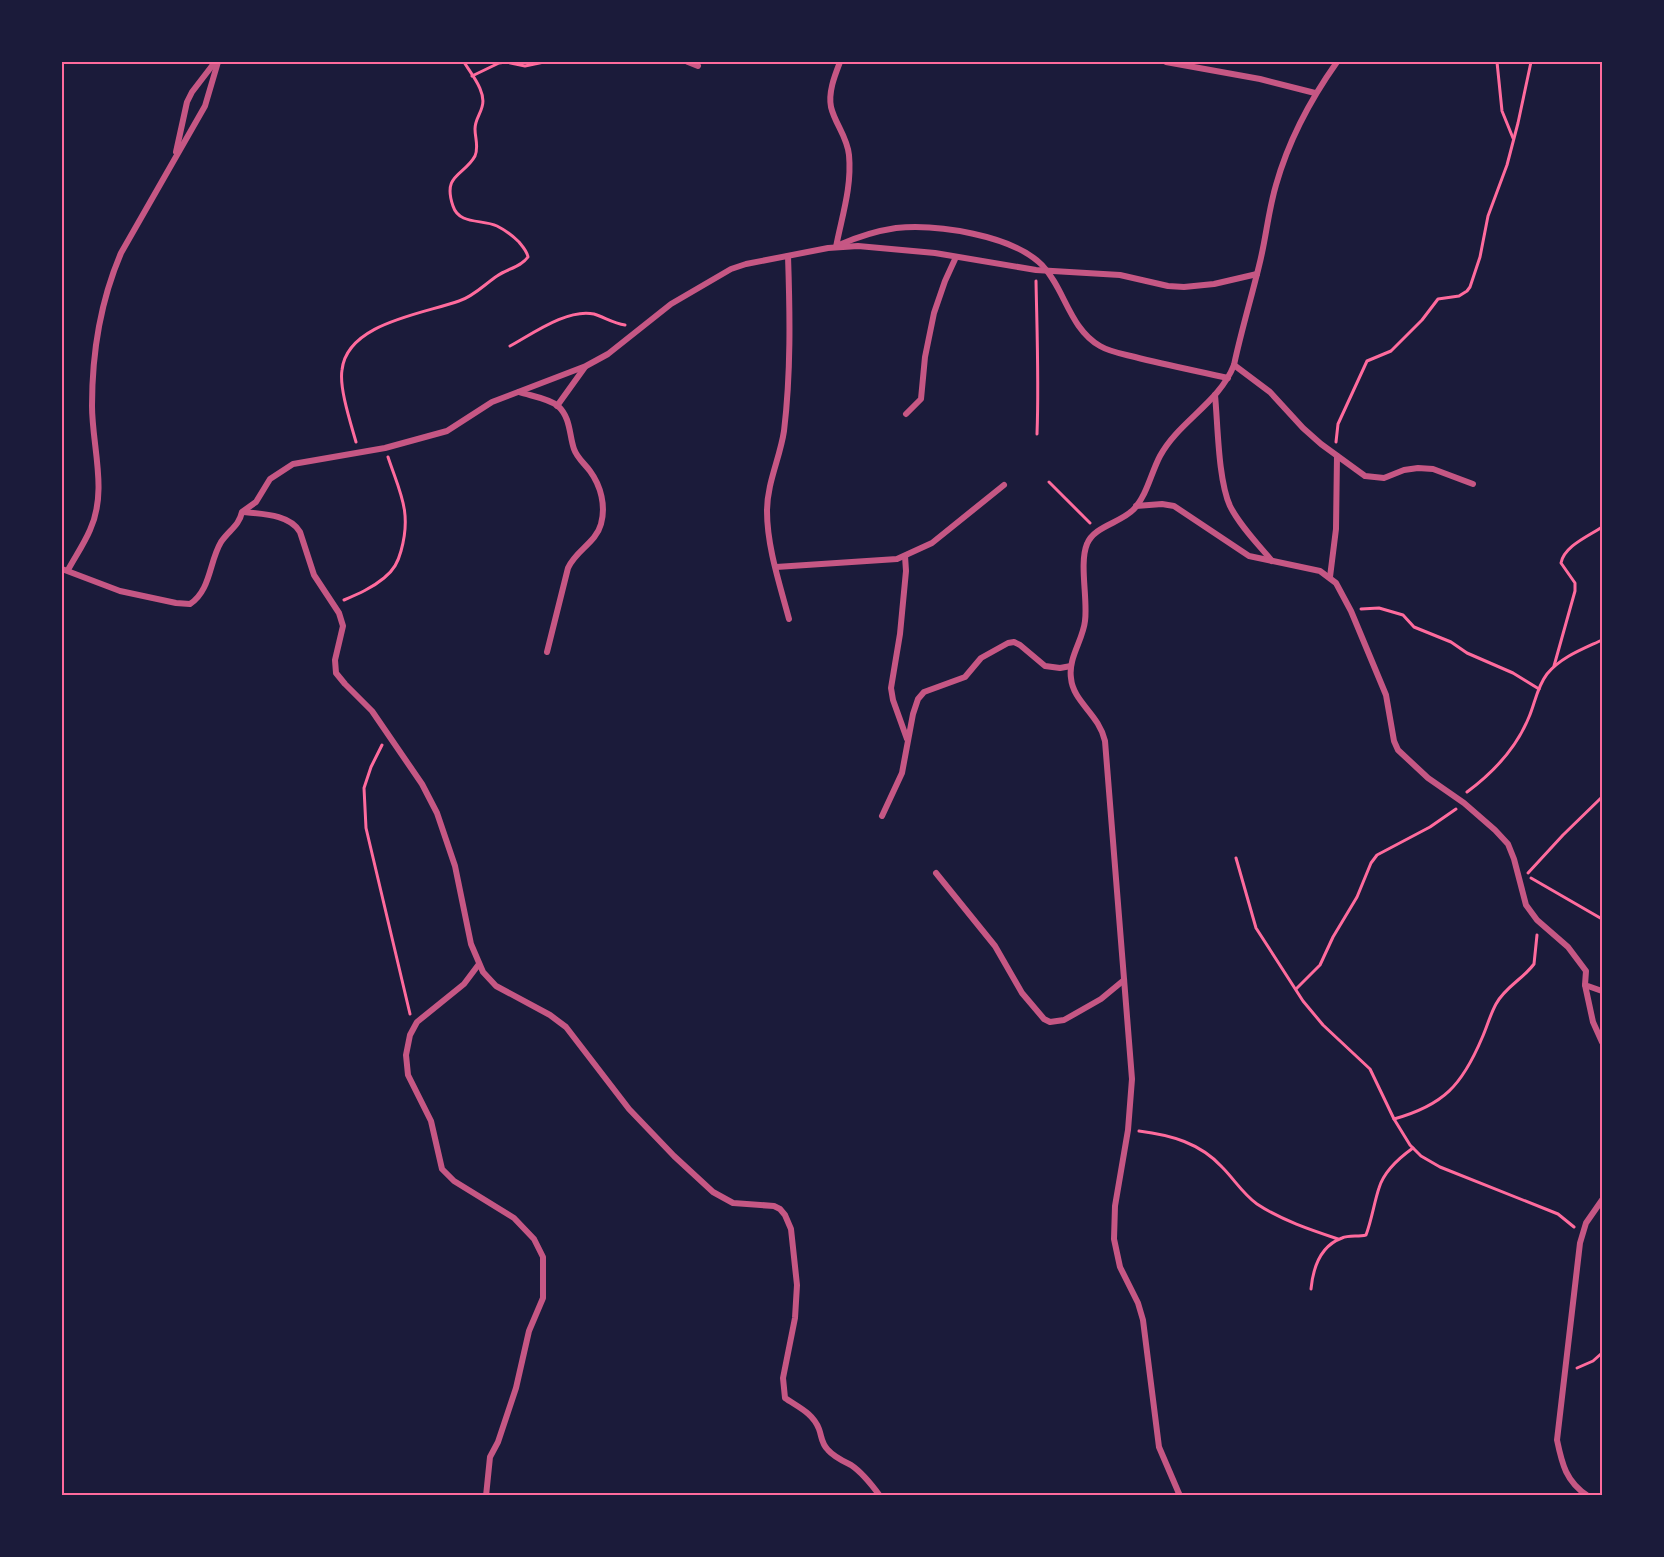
<svg xmlns="http://www.w3.org/2000/svg" width="1664" height="1557" font-family="Georgia,serif">
  <style>
    .lines { fill: none; stroke-linecap: round; stroke-linejoin: round }
    .path { stroke: #ff6b9d; stroke-width: 3 }
    .minor { stroke: #c65784; stroke-width: 6 }
    .neatline { fill: none; stroke: #ff6b9d; stroke-width: 2 }
  </style>
  <rect width="100%" height="100%" fill="#1b1b3a"/>
  <g class="lines">
    <g class="path">
      <polyline points="1497,62 1502,111 1513,138"/>
      <polyline points="472,76 499,63 506,62 525,66 544,62"/>
      <path d="M1036,281C1037,332 1039,383 1037,434"/>
      <path d="M510,346C532,334 568,308 594,314C604,317 613,323 625,325"/>
      <path d="M356,442C351,424 339,388 342,370C347,323 423,314 459,301C473,297 485,284 497,276C507,269 521,267 528,257C527,251 523,247 519,242C513,236 505,230 497,226C482,219 459,225 453,206C442,174 464,176 475,156C479,147 475,138 475,129C475,120 480,115 482,107C487,92 471,74 464,62"/>
      <polyline points="1336,442 1338,424 1367,361 1391,351 1422,320 1438,299 1459,296 1467,291 1470,287 1480,257 1488,216 1507,165 1518,123 1531,62"/>
      <polyline points="1049,482 1090,523"/>
      <path d="M344,600C358,594 372,588 384,578C394,570 398,562 401,551C412,512 400,493 388,457"/>
      <polyline points="1361,609 1379,608 1403,615 1414,627 1451,642 1467,653 1513,673 1539,689"/>
      <path d="M1554,666L1575,591V583L1561,563C1564,546 1589,536 1602,527"/>
      <polyline points="382,745 371,767 364,788 366,828 410,1014"/>
      <path d="M1467,792C1494,772 1516,749 1529,717C1535,703 1537,687 1547,674C1561,657 1583,649 1602,640"/>
      <polyline points="1236,858 1256,928 1303,1001 1323,1025 1370,1069 1394,1119 1410,1145 1421,1156 1440,1167 1558,1214 1574,1227"/>
      <polyline points="1528,873 1563,835 1602,797"/>
      <polyline points="1531,878 1602,919"/>
      <polyline points="1296,989 1320,965 1333,937 1357,897 1371,863 1377,855 1430,827 1456,809"/>
      <path d="M1394,1119C1444,1105 1462,1085 1482,1038C1487,1027 1490,1015 1496,1004C1505,987 1523,979 1534,964L1537,935"/>
      <path d="M1139,1131C1171,1135 1200,1143 1222,1167C1234,1179 1243,1194 1257,1204C1281,1220 1311,1230 1338,1239"/>
      <path d="M1311,1289C1313,1268 1320,1246 1342,1238C1349,1235 1358,1237 1366,1235C1372,1219 1374,1203 1379,1188C1384,1171 1399,1158 1413,1148"/>
      <polyline points="1577,1368 1593,1361 1602,1353"/>
    </g>
    <g class="minor">
      <polyline points="688,62 698,66"/>
      <polyline points="1166,62 1260,79 1315,93"/>
      <polyline points="176,152 187,102 192,92 215,62"/>
      <path d="M839,245C857,237 876,231 896,228C937,224 1012,235 1042,265C1065,289 1069,328 1100,346C1110,352 1123,354 1135,357C1166,365 1197,371 1228,378"/>
      <path d="M836,247C842,216 852,187 849,155C847,136 835,124 831,107C828,92 835,75 840,62"/>
      <path d="M788,256C790,314 791,373 784,431C780,458 767,483 767,511C767,547 780,585 789,619"/>
      <polyline points="1234,365 1270,392 1303,428 1321,444 1365,476 1384,478 1404,470 1418,468 1433,469 1473,484"/>
      <path d="M519,392C531,396 548,398 558,406C571,418 569,435 574,449C577,458 585,464 590,471C601,486 606,506 601,524C596,543 576,550 568,568L547,652"/>
      <path d="M1215,395C1218,426 1218,479 1230,506C1240,526 1258,544 1272,561"/>
      <polyline points="557,406 585,367"/>
      <polyline points="906,414 921,399 925,357 934,313 945,281 956,257"/>
      <polyline points="1136,506 1162,504 1174,506 1249,556 1320,571 1336,583 1351,611 1386,695 1394,741 1398,750 1428,778 1464,803 1495,830 1508,844 1514,859 1526,905 1537,920 1568,947 1586,971 1585,985 1602,991"/>
      <path d="M243,512C261,514 290,514 300,532L314,575L339,613L343,626L335,660L336,673L345,684L372,711L422,784L437,813L455,866L471,944L483,972L496,986L550,1015L566,1027L629,1109L674,1156L713,1192L733,1203L774,1206L780,1209L785,1215L791,1229L797,1285L795,1318L783,1378L785,1398C798,1407 813,1413 819,1429C822,1437 821,1443 828,1450C834,1457 843,1461 851,1465C863,1473 872,1485 880,1496"/>
      <polyline points="905,556 906,571 900,634 891,688 893,700 907,739"/>
      <polyline points="776,567 897,559 932,543 1004,485"/>
      <path d="M62,569L120,591L176,603L190,604C211,590 209,562 221,542C229,530 239,526 242,512L256,502L270,479L293,464L385,448L447,431L492,402L586,366L608,354L671,304L731,269L746,264L828,248L858,246L935,253L1036,270L1120,275L1168,286L1184,287L1214,284L1257,274"/>
      <path d="M68,570C75,557 84,544 90,530C108,491 92,446 92,406C92,354 100,302 121,253L205,106L218,62"/>
      <polyline points="1330,577 1336,529 1337,456"/>
      <polyline points="882,816 902,773 913,714 918,699 924,692 965,677 981,658 1008,643 1014,642 1020,645 1045,666 1060,668 1071,666"/>
      <polyline points="936,873 995,946 1022,993 1044,1019 1050,1022 1064,1020 1101,999 1124,980"/>
      <polyline points="479,964 464,984 417,1022 410,1035 406,1055 408,1075 431,1121 442,1169 454,1181 514,1218 534,1239 543,1257 543,1298 529,1331 516,1388 498,1442 490,1457 486,1496"/>
      <polyline points="1585,985 1593,1022 1602,1042"/>
      <path d="M1180,1496L1159,1447L1143,1320L1138,1303L1120,1267L1114,1239L1115,1206L1128,1130L1132,1079L1105,741C1099,714 1073,702 1071,678C1068,658 1083,640 1085,621C1088,600 1079,563 1087,544C1094,526 1121,523 1134,509C1147,495 1151,473 1160,456C1179,421 1219,403 1234,365C1241,332 1251,299 1259,266C1266,239 1268,212 1276,185C1289,139 1310,100 1337,62"/>
      <path d="M1588,1496C1566,1482 1562,1464 1557,1440L1580,1243L1586,1223L1602,1200"/>
    </g>
  </g>
  <rect width="1664" height="1557" fill="none" stroke="#1b1b3a" stroke-width="126"/>
  <rect x="63" y="63" width="1538" height="1431" class="neatline"/>
</svg>
